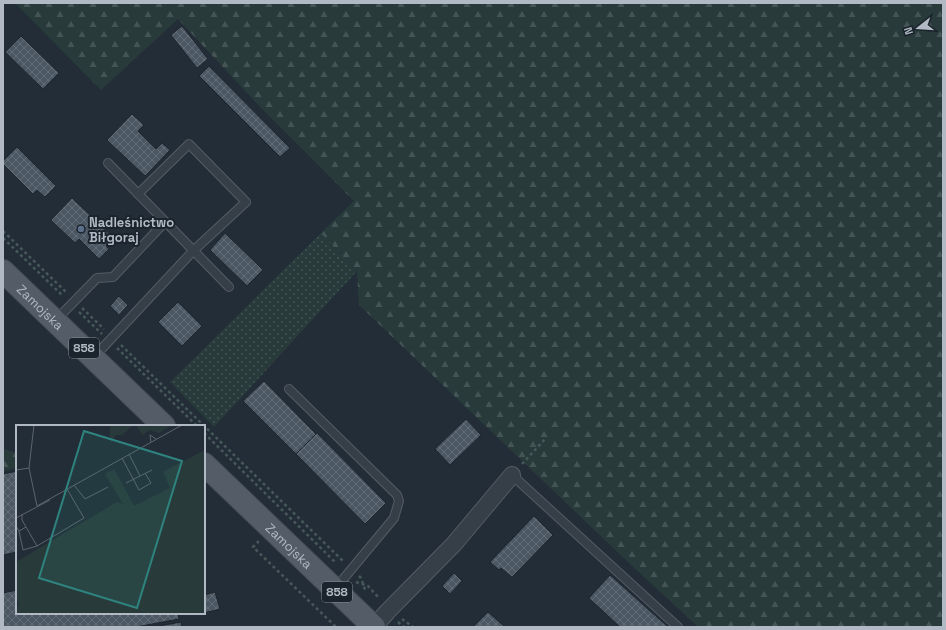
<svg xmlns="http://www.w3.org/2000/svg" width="946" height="630" font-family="'Space Grotesk',sans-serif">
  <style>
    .grass { fill: url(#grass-dots) }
    .forest { fill: url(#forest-firs) }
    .building { fill: url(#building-cross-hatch); stroke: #1d252e }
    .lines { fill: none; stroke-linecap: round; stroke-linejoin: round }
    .service-casing { stroke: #545c65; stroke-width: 10 }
    .minor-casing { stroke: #545c65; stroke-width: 18 }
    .primary-casing { stroke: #424a54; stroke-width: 24 }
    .path { stroke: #465859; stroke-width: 2.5; stroke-dasharray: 3 3; stroke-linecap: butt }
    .service { stroke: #363e47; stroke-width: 8 }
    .minor { stroke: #363e47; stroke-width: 16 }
    .primary { stroke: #545d67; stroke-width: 22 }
    .service-dot { fill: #5c6f8a; stroke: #1b232c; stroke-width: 1.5 }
    .labels { text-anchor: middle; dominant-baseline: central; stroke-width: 4; stroke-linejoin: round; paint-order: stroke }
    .shield { fill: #1b232c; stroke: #848c96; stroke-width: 1 }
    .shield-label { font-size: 12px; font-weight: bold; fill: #b1b9c4 }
    .poi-label { font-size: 13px; font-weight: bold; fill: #b1b9c4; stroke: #1b232c; text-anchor: start }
    .street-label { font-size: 13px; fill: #b1b9c4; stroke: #1b232c }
    .inset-road { fill: none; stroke: #5c656f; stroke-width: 1 }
    .view { fill: #2f837f; fill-opacity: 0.15; stroke: #2f837f; stroke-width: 2 }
    .inset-edge { fill: none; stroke: #b1b9c4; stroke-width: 2 }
  </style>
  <defs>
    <pattern id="grass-dots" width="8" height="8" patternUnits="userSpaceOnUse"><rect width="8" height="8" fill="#283b3a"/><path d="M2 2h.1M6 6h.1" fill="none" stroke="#455555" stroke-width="1.8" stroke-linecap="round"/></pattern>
    <pattern id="forest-firs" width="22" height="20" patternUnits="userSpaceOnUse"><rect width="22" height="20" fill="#283b3a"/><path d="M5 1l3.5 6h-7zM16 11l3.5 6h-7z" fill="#455555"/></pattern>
    <pattern id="building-cross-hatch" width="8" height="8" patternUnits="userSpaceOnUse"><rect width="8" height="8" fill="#4b5762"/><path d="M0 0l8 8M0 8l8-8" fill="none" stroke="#636d77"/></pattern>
  </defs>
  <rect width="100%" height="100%" fill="#232d37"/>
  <polygon class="grass" points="321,233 357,271 214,427 170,382"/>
  <g class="forest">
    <polygon points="15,3 943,3 943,627 698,627 629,563 359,305 357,271 321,233 354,201 263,110 178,19 101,90"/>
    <polygon points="3,449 17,453 17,468 3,471"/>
  </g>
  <g class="building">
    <polygon points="182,26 208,59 197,68 171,35"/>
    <polygon points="21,36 59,73 43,89 5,52"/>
    <polygon points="209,66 290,148 280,157 199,76"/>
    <polygon points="132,114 144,125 138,131 156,149 162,143 170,150 145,176 107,140"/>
    <polygon points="17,147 56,186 45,197 37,190 33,194 3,164 3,161"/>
    <polygon points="72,198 114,238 106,246 109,249 99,259 79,239 75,243 51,220"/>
    <polygon points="225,233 263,270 247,286 210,250"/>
    <polygon points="119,296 128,305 119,315 110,306"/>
    <polygon points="178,302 202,326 182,346 158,322"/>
    <polygon points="264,381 316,434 296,454 243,401"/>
    <polygon points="466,419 481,435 450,465 435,449"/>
    <polygon points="317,433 386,503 365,524 296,454"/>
    <polygon points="17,471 17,552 3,555 3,474"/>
    <polygon points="534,516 553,535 512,577 501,568 499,570 490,562"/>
    <polygon points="454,573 462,581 450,594 442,586"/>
    <polygon points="610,575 668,627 620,627 589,598"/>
    <polygon points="17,590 17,613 178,613 179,619 136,627 3,627 3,593"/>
    <polygon points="215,592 220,609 204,613 204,595"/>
    <polygon points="488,612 505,627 473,627"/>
    <polygon points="181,622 182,627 154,627"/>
  </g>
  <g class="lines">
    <g class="service-casing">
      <g id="service">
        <polyline points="108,163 229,287"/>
        <polyline points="56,320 97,278 113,277 165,222"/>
        <polyline points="94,357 193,251 246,202 189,144 138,194"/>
        <polyline points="289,389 397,495 399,501 394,518 335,589"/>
        <polyline points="512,475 678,627"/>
      </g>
    </g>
    <g class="minor-casing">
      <polyline id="minor" points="374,627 387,612 454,544 512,475"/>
    </g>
    <g class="primary-casing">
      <g id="primary">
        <path id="s1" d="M3,271L164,426"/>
        <path id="s2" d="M204,464L374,627"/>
      </g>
    </g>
    <g class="path">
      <polyline points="3,231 67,293"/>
      <polyline points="3,238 63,296"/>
      <polyline points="82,308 104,329"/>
      <polyline points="79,312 102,334"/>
      <polyline points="121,345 344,562"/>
      <polyline points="117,348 197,426"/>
      <polyline points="204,433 335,562"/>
      <polyline points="522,464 546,438"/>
      <polyline points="257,541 258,542 253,547 336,627"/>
      <polyline points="359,576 361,578 366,592"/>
      <polyline points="356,582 368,586 379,598"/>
      <polyline points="402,619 413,627"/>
      <polyline points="398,622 404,627"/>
    </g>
    <use href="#service" class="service"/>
    <use href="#minor" class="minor"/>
    <use href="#primary" class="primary"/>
  </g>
  <circle class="service-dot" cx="81" cy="229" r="4"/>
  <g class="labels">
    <g class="shield">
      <rect x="69" y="338" width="30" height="20" rx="3"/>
      <rect x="322" y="582" width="30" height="20" rx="3"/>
    </g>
    <g class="shield-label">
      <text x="84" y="348">858</text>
      <text x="337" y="592">858</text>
    </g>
    <g class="poi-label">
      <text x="89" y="222">Nadleśnictwo<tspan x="89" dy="15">Biłgoraj</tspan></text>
    </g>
    <g class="street-label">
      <text stroke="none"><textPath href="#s1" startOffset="52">Zamojska</textPath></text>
      <text stroke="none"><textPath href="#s2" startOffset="118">Zamojska</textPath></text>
    </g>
  </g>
  <g transform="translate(16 425)">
    <rect width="189" height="189" fill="#232d37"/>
    <path d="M98,44L115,75L107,79L89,49Z" fill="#283b3a"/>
    <path d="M94,0H117L106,10H100L94,18ZM120,0H156L143,8L134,5L126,10ZM189,25V189H0L3,179L0,172V137L101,77L107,79L115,75L118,81L154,63L147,47Z" fill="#283b3a"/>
    <path class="inset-road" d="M18,0L13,43L21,81M135,17L134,10L140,14M113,29L124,51M106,33L123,65L135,58L129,48M0,45L13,43M110,58L136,45M58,60L69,74L92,62M21,81L166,0M6,89V95L21,121L68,93L51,64M0,93L34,75M0,101L3,106L10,102M3,106L7,125L21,121"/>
    <path class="view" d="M68,6L166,36L121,183L23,153Z"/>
    <rect width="189" height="189" class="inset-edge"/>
  </g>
  <rect width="946" height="630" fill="none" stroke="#b1b9c4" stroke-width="8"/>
  <g transform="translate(918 28) rotate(253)" stroke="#1b232c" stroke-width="3" paint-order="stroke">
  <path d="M0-3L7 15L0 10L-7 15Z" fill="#b1b9c4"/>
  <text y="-6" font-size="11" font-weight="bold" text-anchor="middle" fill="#b1b9c4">N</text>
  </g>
</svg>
